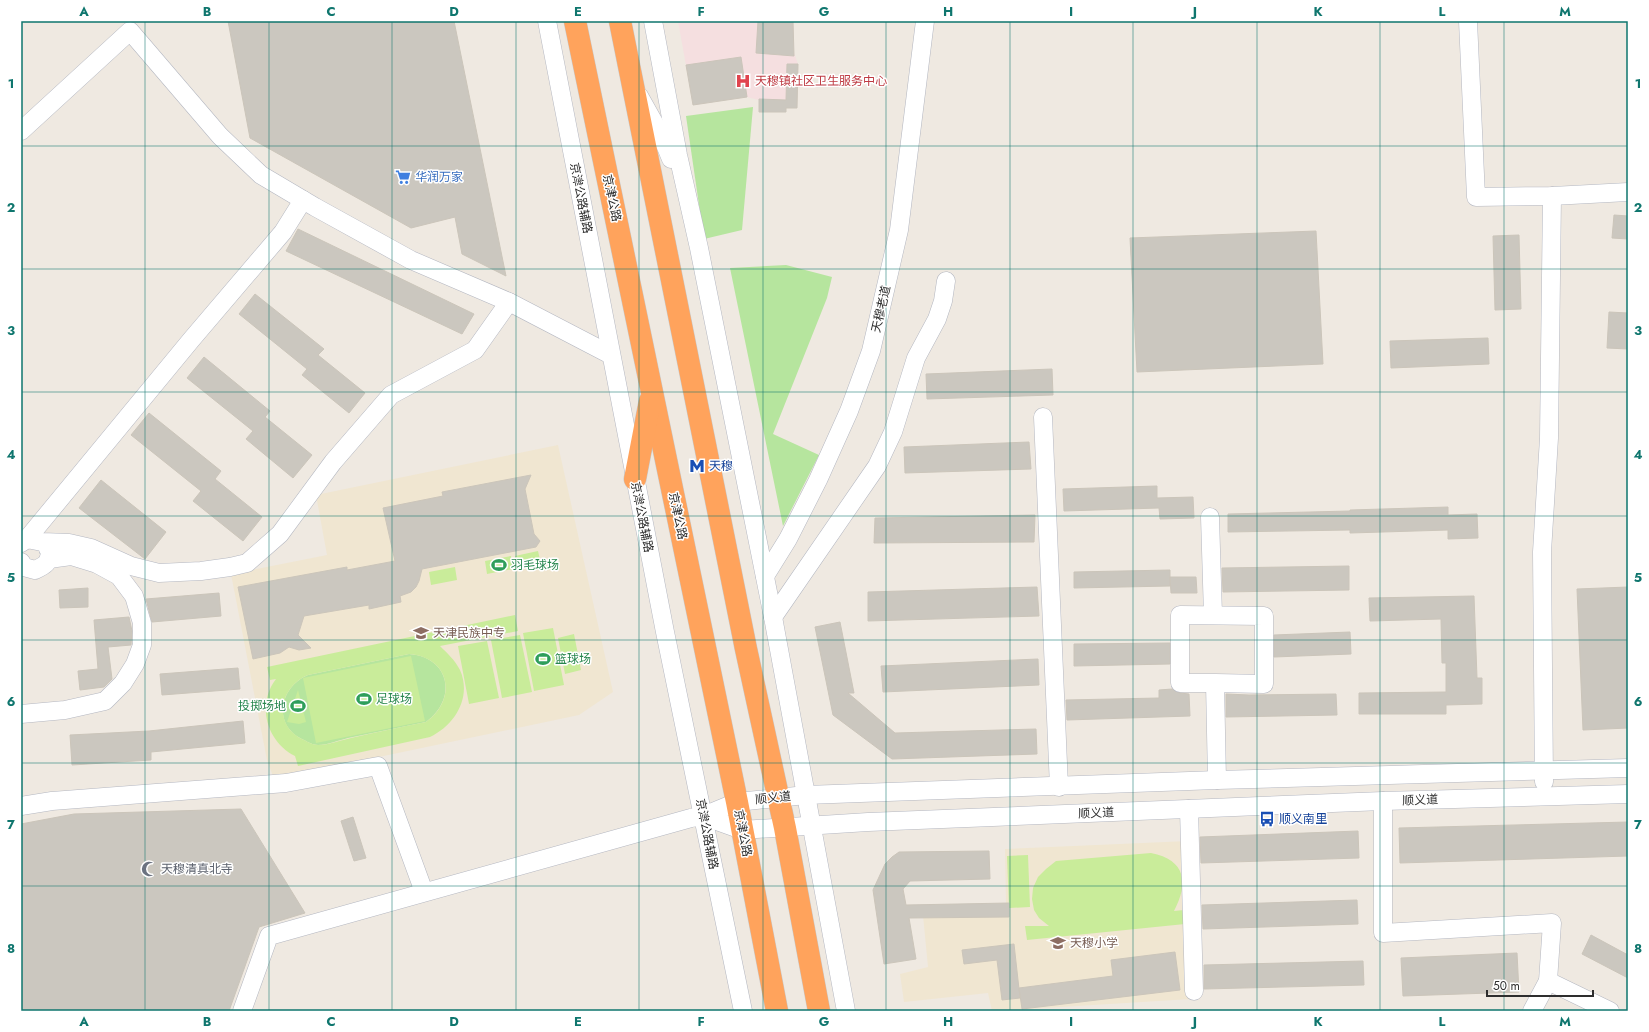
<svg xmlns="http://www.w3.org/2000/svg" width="1649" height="1032" font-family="Jost,'Noto Sans SC',sans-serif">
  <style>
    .education { fill: #f0e6d1 }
    .medical { fill: #f5dfe0 }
    .grass { fill: #b6e59e }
    .pitch { fill: #c9ec9a; fill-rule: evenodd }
    .building { fill: #cbc7bf; stroke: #cbc5ba }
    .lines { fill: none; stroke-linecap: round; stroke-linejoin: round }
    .minor-casing { stroke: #b4b7c1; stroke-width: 19 }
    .highway-casing { stroke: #c9c9c9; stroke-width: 23 }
    .minor { stroke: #fff; stroke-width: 18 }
    .highway { stroke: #ffa35c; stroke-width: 22 }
    .grid { fill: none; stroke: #0f766e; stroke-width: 1; stroke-opacity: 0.55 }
    .labels { text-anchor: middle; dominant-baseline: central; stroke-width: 3; stroke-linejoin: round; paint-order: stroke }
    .health-label { font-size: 12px; fill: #be3a42; stroke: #fff; text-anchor: start }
    .shop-label { font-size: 12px; fill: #366cbe; stroke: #fff; text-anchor: start }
    .street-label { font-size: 12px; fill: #2e2e2e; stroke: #fff }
    .transit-label { font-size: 12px; fill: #164399; stroke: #fff; text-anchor: start }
    .leisure-label { font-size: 12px; fill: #27864d; stroke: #fff; text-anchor: start }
    .education-label { font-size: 12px; fill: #785e54; stroke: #fff; text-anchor: start }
    .worship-label { font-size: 12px; fill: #5b616d; stroke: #fff; text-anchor: start }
    .neatline { fill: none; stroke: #0f766e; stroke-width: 1.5 }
    .grid-label { font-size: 13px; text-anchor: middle; font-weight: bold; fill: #0f766e }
  </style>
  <rect width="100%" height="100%" fill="#efe9e1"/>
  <g class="education">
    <polygon points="558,445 613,692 579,715 274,779 267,760 231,574 327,555 316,495"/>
    <polygon points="1188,841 1191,999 996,1011 992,1011 988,993 904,1002 900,974 928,967 922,905 1006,903 1005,849"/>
  </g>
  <polygon class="medical" points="678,21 793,21 794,53 798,64 797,108 786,108 786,112 759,112 759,100 747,97 693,105"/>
  <g class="grass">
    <polygon points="753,107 742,230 704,239 686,116"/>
    <polygon points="786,265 832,277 827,298 773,434 819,455 783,526 730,268"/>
    <path d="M409,654C450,657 458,699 426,722C400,727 374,733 348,738C339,740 328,745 318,745C313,745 308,742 304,740C272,726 279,687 308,675Z"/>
  </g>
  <g class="pitch">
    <polygon points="538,551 541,564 517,569 515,556"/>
    <polygon points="511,556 513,569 487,574 485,561"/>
    <polygon points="455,567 457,580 431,585 429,572"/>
    <path d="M515,615L518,631L440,646C447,653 455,660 460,670C472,697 455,725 430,737L298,766L295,756C267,742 256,705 276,679L270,680L267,667ZM409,654C450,657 458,699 426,722C401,727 376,732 351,738C341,740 329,745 318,745C313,745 308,742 304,740C272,726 279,687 308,675Z"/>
    <polygon points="553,628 564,685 534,691 523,633"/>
    <polygon points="574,634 581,670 565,674 558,638"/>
    <polygon points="520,635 532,692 502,698 491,640"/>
    <polygon points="487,641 499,698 469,704 458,646"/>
    <polygon points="411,656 425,721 316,743 303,678"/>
    <polygon points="298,690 306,722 299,724 287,722"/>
    <path d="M1151,853C1186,860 1189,883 1174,911L1184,910L1185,924L1027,940L1025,926H1049L1039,918L1034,910L1032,899L1033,888L1038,877L1046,869L1056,861Z"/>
    <polygon points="1028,855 1030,907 1009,908 1007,856"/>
  </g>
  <g class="building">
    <polygon points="228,21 454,21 506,276 462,254 455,217 411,228 250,138"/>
    <polygon points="758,21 793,21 794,56 756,53"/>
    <polygon points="741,57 747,97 693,105 686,65"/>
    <polygon points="787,64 798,64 797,108 786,108 786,112 759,112 759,99 786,100"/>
    <polygon points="1614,215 1628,216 1628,239 1612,238"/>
    <polygon points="298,229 474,314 462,334 286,251"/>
    <polygon points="1316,231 1323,364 1137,372 1130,238"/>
    <polygon points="1519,235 1521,309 1495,310 1493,236"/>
    <polygon points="255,294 324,349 318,355 365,393 349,413 302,375 307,369 239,314"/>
    <polygon points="1609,312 1628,313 1628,349 1607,348"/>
    <polygon points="1488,338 1489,364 1391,368 1390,341"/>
    <polygon points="204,357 270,411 265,417 312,455 293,478 246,439 253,431 187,378"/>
    <polygon points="1052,369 1053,395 927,399 926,374"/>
    <polygon points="149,413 221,471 215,479 262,517 243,541 193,501 201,491 131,435"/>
    <polygon points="1029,442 1031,469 905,473 904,447"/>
    <polygon points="531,475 525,489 534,534 540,541 536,547 422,569 419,581 416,587 411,592 400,596 401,602 369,609 369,605 304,616 298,635 311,648 299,650 289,647 280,653 253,659 238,587 347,567 347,570 395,561 383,508 443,496 442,492"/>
    <polygon points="101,480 166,532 145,559 79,508"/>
    <polygon points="1157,486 1157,498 1193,497 1194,518 1160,519 1159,508 1064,511 1063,489"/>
    <polygon points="1448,507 1448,515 1477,514 1478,538 1448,539 1448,530 1350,533 1350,530 1228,532 1228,514 1350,511 1350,510"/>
    <polygon points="1035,515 1034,542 874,543 875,518"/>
    <polygon points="1349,566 1349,590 1223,592 1222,568"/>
    <polygon points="1170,570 1170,586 1074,588 1074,572"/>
    <polygon points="1170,577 1196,577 1197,593 1171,593"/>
    <polygon points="1037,587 1039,616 868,621 868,592"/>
    <polygon points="1628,587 1628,728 1583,730 1577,589"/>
    <polygon points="88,588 88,607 60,608 59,590"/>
    <polygon points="219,593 221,616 152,622 146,599"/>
    <polygon points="1474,596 1477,678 1482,678 1482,704 1446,705 1446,714 1359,714 1359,693 1446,692 1446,663 1442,663 1441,619 1370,621 1369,598"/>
    <polygon points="129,617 132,631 131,645 108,647 112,679 104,687 80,690 78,671 98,669 94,620"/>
    <polygon points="840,622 854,693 848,693 895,733 1036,729 1037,754 892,759 833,715 815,627"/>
    <polygon points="1350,632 1351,654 1274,657 1274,635"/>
    <polygon points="1170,643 1170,664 1074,666 1074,644"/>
    <polygon points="1038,659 1039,685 883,692 881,666"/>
    <polygon points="238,668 240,689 162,695 160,674"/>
    <polygon points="1172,689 1180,693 1189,694 1190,716 1067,720 1066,700 1159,698 1159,690"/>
    <polygon points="1226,694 1249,695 1336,694 1337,715 1226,717"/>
    <polygon points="243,721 245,743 151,752 151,760 72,765 70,735 149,731"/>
    <polygon points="241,809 305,913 259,927 229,1011 21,1011 21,824 74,814"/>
    <polygon points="353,817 366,858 354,861 341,821"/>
    <polygon points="1628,822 1628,856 1400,863 1399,828"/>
    <polygon points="1358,831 1359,858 1201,863 1200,837"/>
    <polygon points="989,851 990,879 910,881 903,889 906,905 1009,903 1009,917 909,918 916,959 884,964 873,890 885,864 892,857 899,852"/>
    <polygon points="1357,900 1358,924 1203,929 1202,905"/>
    <polygon points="1591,935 1628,955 1628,978 1582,954"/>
    <polygon points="1014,944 1020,998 1002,1000 997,960 964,964 962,950"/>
    <polygon points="1175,952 1180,990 1022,1009 1019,988 1113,976 1111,960"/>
    <polygon points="1517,953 1519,992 1403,996 1401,958"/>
    <polygon points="1363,961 1364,985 1204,989 1204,965"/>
  </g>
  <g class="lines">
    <g class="minor-casing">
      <g id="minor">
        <polyline points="547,21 665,632 743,1011"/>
        <polyline points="653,21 678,155 699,248 773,617 846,1011"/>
        <polyline points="1468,21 1476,197 1552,196 1628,192"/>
        <polyline points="639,96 662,137 671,159"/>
        <polyline points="21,131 130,31 220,136 261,175 315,207 411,260 509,302 611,355"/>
        <polyline points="1043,417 1059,787"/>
        <polyline points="1210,517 1213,615"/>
        <polyline points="21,541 27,539 191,340 283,232 303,200"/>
        <polyline points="21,543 27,539 42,542 69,543 91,548 131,566 159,573 201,571 230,567 247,563 280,534 333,462 391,395 475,350 509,302"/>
        <path d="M21,562L24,567L35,570C46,565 49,563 50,551L48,549"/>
        <polyline points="765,576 788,539 818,480 849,411 871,351 899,230 925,21"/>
        <polyline points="773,617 877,466 893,432 916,358 937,319 943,301 946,281"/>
        <polyline points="1215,683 1180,683 1180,615 1264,616 1264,684 1215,683 1217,780"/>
        <polyline points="21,714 65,710 105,701 123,683 135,664 142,645 142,623 134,596 119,576 97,564 71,556 49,559"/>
        <polyline points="1544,782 1542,552 1549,438 1552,196"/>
        <polyline points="1383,801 1383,933 1552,923 1548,981 1532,1011"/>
        <polyline points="21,806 52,801 286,783 378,766 424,892"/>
        <polyline points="1189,809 1194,991"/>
        <polyline points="703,816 742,830 868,822 1383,801 1628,794"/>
        <polyline points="1548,981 1610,1011"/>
        <polyline points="242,1011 269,936 691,818 703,816 737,802 806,795 1217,780 1628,768"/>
      </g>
    </g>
    <g class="highway-casing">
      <g id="highway">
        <polyline points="575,21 737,802 777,1011"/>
        <polyline points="620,21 746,649 785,828 819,1011"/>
        <polyline points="635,479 650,401"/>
      </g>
    </g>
    <use href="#minor" class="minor"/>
    <use href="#highway" class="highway"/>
  </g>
  <path class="grid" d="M145,21V1011M269,21V1011M392,21V1011M516,21V1011M639,21V1011M763,21V1011M886,21V1011M1010,21V1011M1133,21V1011M1257,21V1011M1380,21V1011M1504,21V1011M21,146H1628M21,269H1628M21,392H1628M21,516H1628M21,640H1628M21,763H1628M21,886H1628"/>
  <defs>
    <g id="hospital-bare" transform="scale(1.2)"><path d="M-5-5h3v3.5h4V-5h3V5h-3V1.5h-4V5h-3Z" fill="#e0444e" stroke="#fff" stroke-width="2.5" paint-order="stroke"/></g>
    <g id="supermarket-bare" transform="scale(1.2)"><path d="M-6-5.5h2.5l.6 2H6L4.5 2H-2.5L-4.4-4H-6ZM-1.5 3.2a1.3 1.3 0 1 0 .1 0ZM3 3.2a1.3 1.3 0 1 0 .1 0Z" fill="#3f7fe0" stroke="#fff" stroke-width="2.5" paint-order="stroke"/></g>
    <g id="metro-bare" transform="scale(1.2)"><path d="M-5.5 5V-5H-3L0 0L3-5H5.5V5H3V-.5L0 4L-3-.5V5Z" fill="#1a4fb4" stroke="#fff" stroke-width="2.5" paint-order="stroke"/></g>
    <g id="stadium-bare" transform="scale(1.2)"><path d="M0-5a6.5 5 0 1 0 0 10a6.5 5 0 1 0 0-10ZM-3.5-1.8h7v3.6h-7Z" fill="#2e9e5b" stroke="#fff" stroke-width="2.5" paint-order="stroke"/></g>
    <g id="school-bare" transform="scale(1.2)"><path d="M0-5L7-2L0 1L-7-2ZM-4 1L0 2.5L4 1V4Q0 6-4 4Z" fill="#8d6e63" stroke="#fff" stroke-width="2.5" paint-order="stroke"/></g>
    <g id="bus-bare" transform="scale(1.2)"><path d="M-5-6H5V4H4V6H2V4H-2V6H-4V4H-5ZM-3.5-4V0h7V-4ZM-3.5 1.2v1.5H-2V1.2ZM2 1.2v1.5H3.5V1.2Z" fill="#1a4fb4" stroke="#fff" stroke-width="2.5" paint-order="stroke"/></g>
    <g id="mosque-bare" transform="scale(1.2)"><path d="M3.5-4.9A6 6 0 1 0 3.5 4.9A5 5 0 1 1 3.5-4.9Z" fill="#6b7280" stroke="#fff" stroke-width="2.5" paint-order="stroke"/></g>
  </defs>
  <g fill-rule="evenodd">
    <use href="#hospital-bare" x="743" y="81"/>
    <use href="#supermarket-bare" x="403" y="177"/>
    <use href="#metro-bare" x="697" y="466"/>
    <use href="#stadium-bare" x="499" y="565"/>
    <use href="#school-bare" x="421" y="633"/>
    <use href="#stadium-bare" x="543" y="659"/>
    <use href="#stadium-bare" x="364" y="699"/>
    <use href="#stadium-bare" x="298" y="706"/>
    <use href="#bus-bare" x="1267" y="819"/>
    <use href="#mosque-bare" x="149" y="869"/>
    <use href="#school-bare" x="1058" y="943"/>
  </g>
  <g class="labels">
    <g class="health-label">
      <text x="755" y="81">天穆镇社区卫生服务中心</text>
    </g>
    <g class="shop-label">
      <text x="415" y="177">华润万家</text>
    </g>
    <g class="street-label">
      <text transform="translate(581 198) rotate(79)">京津公路辅路</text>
      <text transform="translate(612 198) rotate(78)">京津公路</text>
      <text transform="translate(881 309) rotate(-77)">天穆老道</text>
      <text transform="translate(678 516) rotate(78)">京津公路</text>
      <text transform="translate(642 517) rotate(79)">京津公路辅路</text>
      <text transform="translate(773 798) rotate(-6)">顺义道</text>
      <text transform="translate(1420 800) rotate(-2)">顺义道</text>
      <text transform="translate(1096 813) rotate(-2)">顺义道</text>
      <text transform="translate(743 833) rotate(79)">京津公路</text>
      <text transform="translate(707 834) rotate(79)">京津公路辅路</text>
    </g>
    <g class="transit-label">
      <text x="709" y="466">天穆</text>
      <text x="1279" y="819">顺义南里</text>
    </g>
    <g class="leisure-label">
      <text x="511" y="565">羽毛球场</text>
      <text x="555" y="659">篮球场</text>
      <text x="376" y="699">足球场</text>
      <text x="286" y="706" text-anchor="end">投掷场地</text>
    </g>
    <g class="education-label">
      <text x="433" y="633">天津民族中专</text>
      <text x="1070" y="943">天穆小学</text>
    </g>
    <g class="worship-label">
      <text x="161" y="869">天穆清真北寺</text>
    </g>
  </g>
  <rect width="1649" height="1032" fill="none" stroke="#ffffff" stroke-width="44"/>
  <path d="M1487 990v6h106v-6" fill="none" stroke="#2e2e2e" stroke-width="2"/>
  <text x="1493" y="990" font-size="12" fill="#2e2e2e" stroke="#ffffff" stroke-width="3" paint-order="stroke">50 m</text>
  <rect x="22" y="22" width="1605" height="988" class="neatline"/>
  <g class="grid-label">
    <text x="84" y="16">A</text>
    <text x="207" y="16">B</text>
    <text x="331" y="16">C</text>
    <text x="454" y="16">D</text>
    <text x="578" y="16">E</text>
    <text x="701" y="16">F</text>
    <text x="824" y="16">G</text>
    <text x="948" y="16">H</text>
    <text x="1071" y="16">I</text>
    <text x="1195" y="16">J</text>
    <text x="1318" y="16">K</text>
    <text x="1442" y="16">L</text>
    <text x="1565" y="16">M</text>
    <text x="11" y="88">1</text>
    <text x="1638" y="88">1</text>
    <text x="11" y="212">2</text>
    <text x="1638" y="212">2</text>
    <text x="11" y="335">3</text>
    <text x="1638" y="335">3</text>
    <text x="11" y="459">4</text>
    <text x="1638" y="459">4</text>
    <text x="11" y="582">5</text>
    <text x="1638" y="582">5</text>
    <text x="11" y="706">6</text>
    <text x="1638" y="706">6</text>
    <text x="11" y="829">7</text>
    <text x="1638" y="829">7</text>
    <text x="11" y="953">8</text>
    <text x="1638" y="953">8</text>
    <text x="84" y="1026">A</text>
    <text x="207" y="1026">B</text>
    <text x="331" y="1026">C</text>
    <text x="454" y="1026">D</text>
    <text x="578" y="1026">E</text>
    <text x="701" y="1026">F</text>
    <text x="824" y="1026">G</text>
    <text x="948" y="1026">H</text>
    <text x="1071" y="1026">I</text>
    <text x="1195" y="1026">J</text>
    <text x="1318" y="1026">K</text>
    <text x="1442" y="1026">L</text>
    <text x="1565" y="1026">M</text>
  </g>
</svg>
